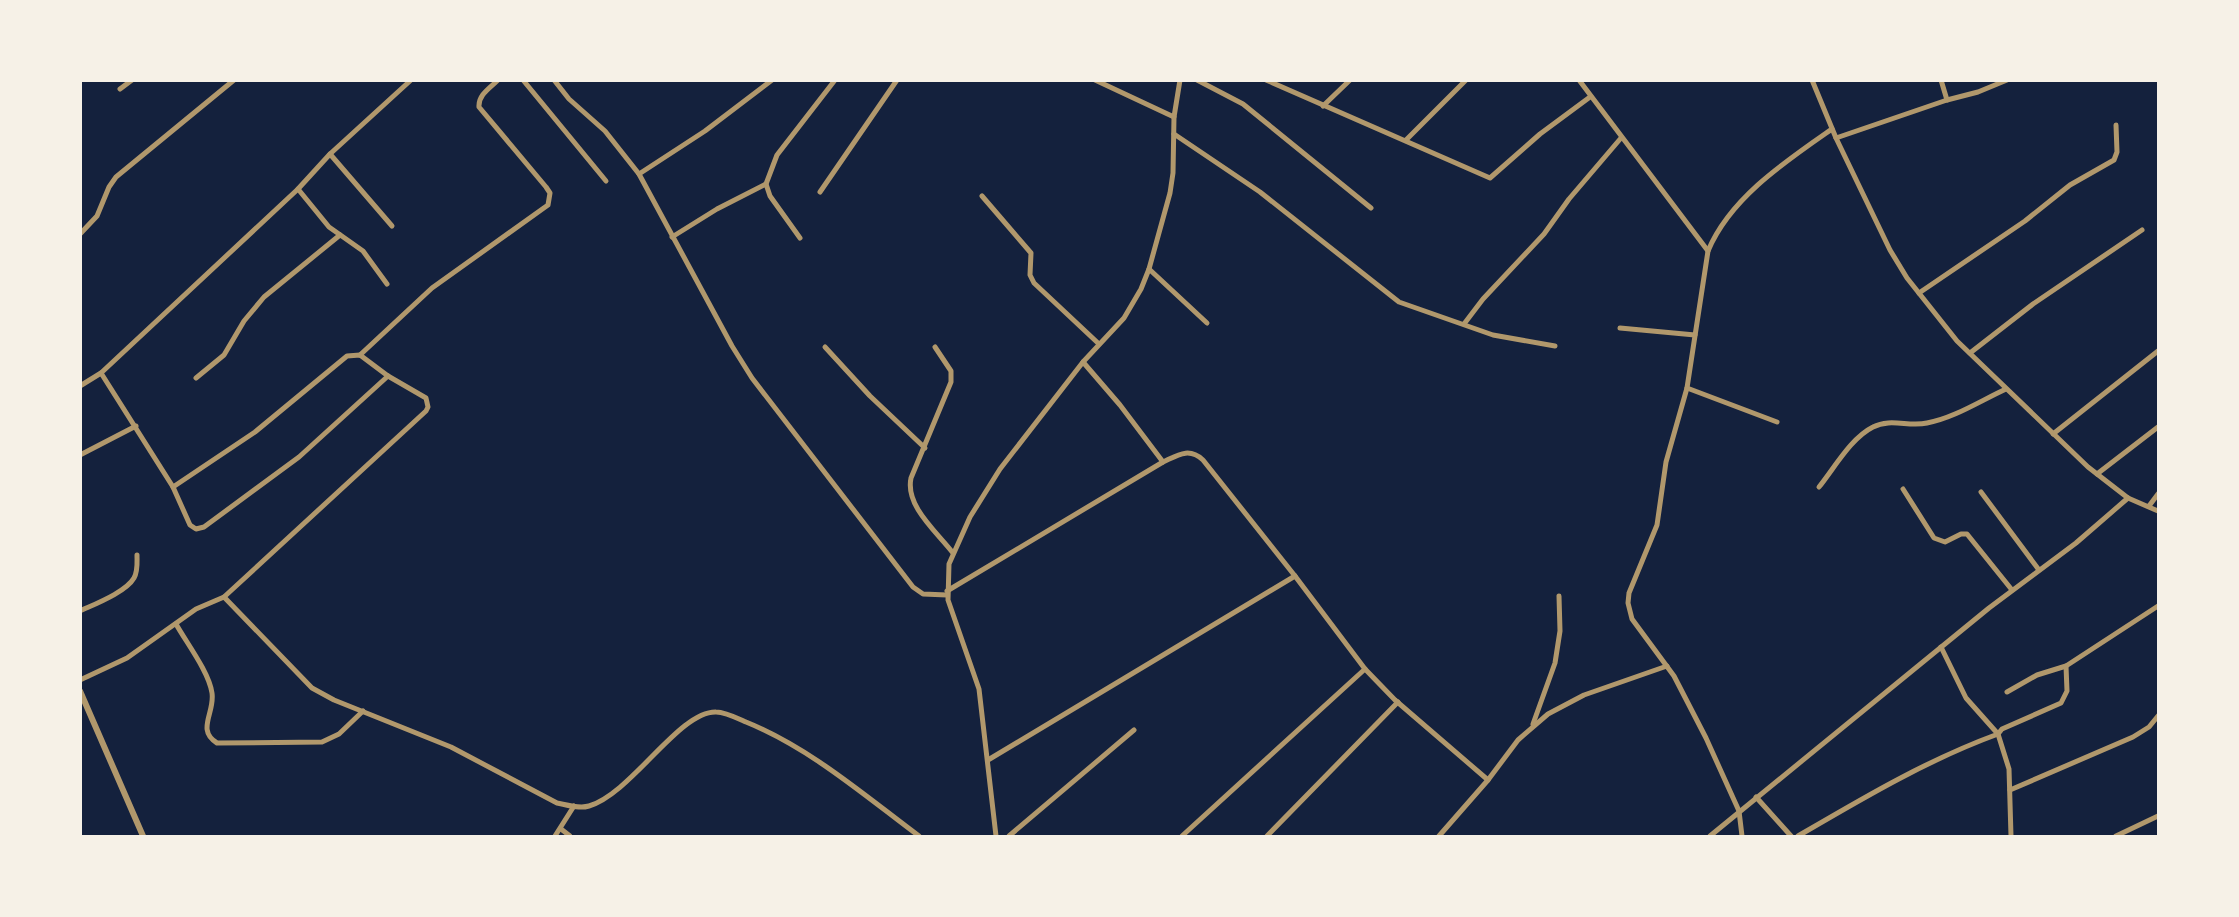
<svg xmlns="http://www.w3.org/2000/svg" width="2239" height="917" font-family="Jost,sans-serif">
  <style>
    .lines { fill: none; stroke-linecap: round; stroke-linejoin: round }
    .minor { stroke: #b1986c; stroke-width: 5 }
    .tertiary { stroke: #b1986c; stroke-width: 6 }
  </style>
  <rect width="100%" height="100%" fill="#14213d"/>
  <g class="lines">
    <g class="minor">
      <polyline points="523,80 606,181"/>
      <polyline points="554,80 569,99 605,131 639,174 732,346 752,378 913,587 923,594 947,595"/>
      <polyline points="1095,80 1174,117"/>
      <polyline points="1197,80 1243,104 1371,208"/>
      <polyline points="1266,80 1490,178 1540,134 1590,97"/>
      <polyline points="1579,80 1708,251"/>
      <polyline points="1812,80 1836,138 1890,250 1907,278 1957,341 2088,467 2128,498 2158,511"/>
      <polyline points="1941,80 1947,100"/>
      <polyline points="120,89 132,80"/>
      <polyline points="1323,106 1350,80"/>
      <polyline points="1174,134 1260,192 1399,302 1493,335 1555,346"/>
      <polyline points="1836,138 1947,100 1978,92 2007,80"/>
      <polyline points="1406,140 1466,80"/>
      <polyline points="330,154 392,226"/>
      <polyline points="639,174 705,131 772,80"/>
      <polyline points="298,189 329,227 363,251 387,284"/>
      <polyline points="820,192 897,80"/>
      <polyline points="982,196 1031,253 1030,275 1034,283 1099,344"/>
      <polyline points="80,234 97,216 109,187 116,177 234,80"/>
      <polyline points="672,237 717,209 766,184"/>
      <polyline points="800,238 770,196 766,184 777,155 835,80"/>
      <polyline points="1149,269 1207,323"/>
      <polyline points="1919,293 2025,221 2070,185 2114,160 2117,152 2116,125"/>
      <polyline points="1464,324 1483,299 1544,234 1569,199 1621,138"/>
      <polyline points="1620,328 1695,335"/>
      <polyline points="825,347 870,396 925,448"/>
      <path d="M935,347L951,371V382L911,478C905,506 937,532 953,553"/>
      <polyline points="1970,353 2033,304 2142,230"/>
      <path d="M360,355L432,288L548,205L550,193L546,187L479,107C478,95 490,88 498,80"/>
      <polyline points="1083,362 1120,405 1163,462"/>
      <polyline points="101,373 173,487 190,525 196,529 204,527 299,457 388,376"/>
      <polyline points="196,378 224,355 244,321 264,297 340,235"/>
      <polyline points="80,386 101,373 298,189 330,154 411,80"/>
      <polyline points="1687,388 1777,422"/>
      <polyline points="2053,434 2158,351"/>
      <polyline points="80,455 136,426"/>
      <polyline points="2097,474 2158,427"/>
      <polyline points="173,487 255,432 347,356 360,355 388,376 426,398 428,407 426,411 224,597"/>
      <path d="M1819,487C1835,467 1851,438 1873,427C1890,418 1909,427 1927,423C1954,418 1980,401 2006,389"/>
      <polyline points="1903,489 1934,538 1945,542 1961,534 1967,534 2012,590"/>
      <polyline points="1981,492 2039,570"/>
      <polyline points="2149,506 2158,494"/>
      <path d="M947,591L1163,462C1178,455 1189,447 1203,460L1295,576L1365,669L1395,700L1488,780"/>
      <path d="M80,611C95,604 126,592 134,578C138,571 137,563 137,555"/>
      <path d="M176,624C186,642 209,672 212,693C215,713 196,730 217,743L322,742L339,734L363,711"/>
      <path d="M80,680L127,658L196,609L224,597L312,688L334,700L451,747L557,803C567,805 579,809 589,806C632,793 679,711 716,712C725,712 737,718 746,722C810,748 864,795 919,836"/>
      <polyline points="2007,692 2037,675 2066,666 2158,606"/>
      <polyline points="1533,724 1555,663 1560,631 1559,596"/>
      <polyline points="988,760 1295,576"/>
      <polyline points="2010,790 2133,737 2149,727 2158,716"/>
      <polyline points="1756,797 1791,836"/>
      <polyline points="561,829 570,836"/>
      <polyline points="555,836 574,806"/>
      <polyline points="996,836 979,689 948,600 949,564 970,517 1000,469 1083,362 1124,318 1141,289 1149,269 1170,193 1173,173 1174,117 1180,80"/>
      <polyline points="1009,836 1134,730"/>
      <polyline points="1182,836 1365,669"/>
      <polyline points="1267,836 1398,702"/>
      <polyline points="1439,836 1488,780 1518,740 1548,714 1584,695 1667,666"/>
      <polyline points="1710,836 1989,608 2076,543 2128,498"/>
      <path d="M1742,836L1739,811L1706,738L1674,676L1632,619L1628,603L1629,593L1657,525L1666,462L1687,388L1708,251C1730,198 1786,161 1832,129"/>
      <path d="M1798,836C1863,798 1927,760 1998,734L1966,698L1941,647"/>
      <polyline points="2011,836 2009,769 1998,734 2002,729 2061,703 2067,691 2066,666"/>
      <polyline points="2116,836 2158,816"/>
    </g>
    <polyline class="tertiary" points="80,691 143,836"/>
  </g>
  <rect width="2239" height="917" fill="none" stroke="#f6f1e7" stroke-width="164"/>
</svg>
